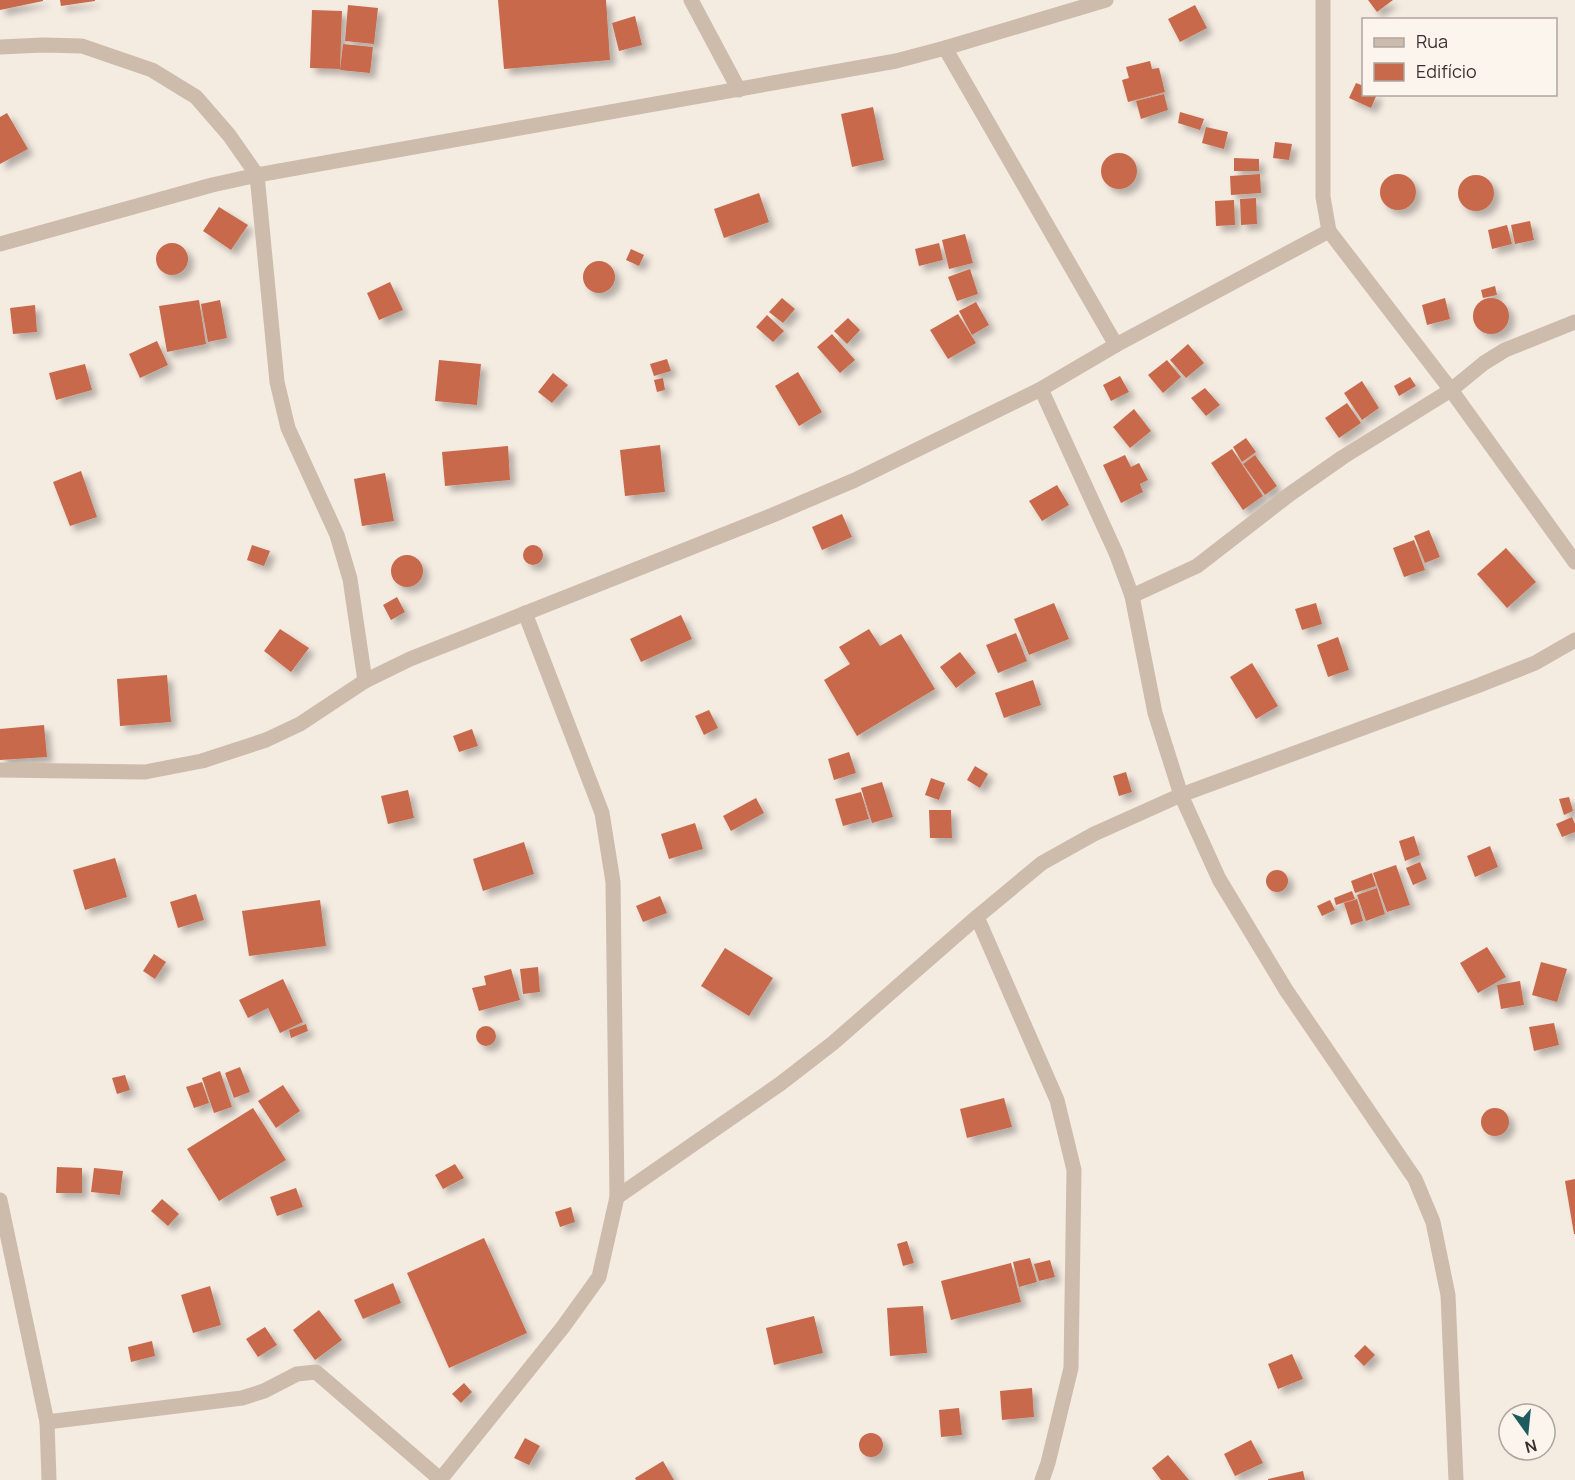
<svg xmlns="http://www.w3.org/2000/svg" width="1575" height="1480" font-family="Manrope,sans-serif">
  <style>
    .building { fill: #c8694b; filter: url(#shadow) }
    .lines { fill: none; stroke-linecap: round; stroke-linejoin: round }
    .street { stroke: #cdbbac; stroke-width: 15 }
  </style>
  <defs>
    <filter id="shadow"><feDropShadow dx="5.5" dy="5.5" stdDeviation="3" flood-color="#0004"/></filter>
  </defs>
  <rect width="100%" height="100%" fill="#f4ebe1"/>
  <g class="building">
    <polygon points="0,0 43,0 43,1 0,10"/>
    <polygon points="60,0 95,0 95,1 61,6"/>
    <polygon points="498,0 606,0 610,60 504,69"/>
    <polygon points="1368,0 1393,0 1377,12"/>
    <polygon points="348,5 378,8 374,44 345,41"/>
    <polygon points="1195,5 1207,28 1180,42 1168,19"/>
    <polygon points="312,10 342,11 340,69 310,68"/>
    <polygon points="635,16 642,45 619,51 612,23"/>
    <polygon points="343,44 373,47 370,73 340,70"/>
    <polygon points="1150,61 1152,69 1159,68 1165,92 1128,102 1122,80 1129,78 1126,67"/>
    <polygon points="1356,83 1364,86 1364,94 1377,94 1371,108 1349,98"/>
    <polygon points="1164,94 1168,110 1141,119 1136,101"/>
    <polygon points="873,107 884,160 852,167 841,114"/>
    <polygon points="1180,112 1204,119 1200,130 1178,123"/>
    <polygon points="7,113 28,149 0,164 0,117"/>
    <polygon points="1206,127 1228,132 1224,149 1202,143"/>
    <polygon points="1275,142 1292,144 1289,160 1273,158"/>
    <circle cx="1119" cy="171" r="18"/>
    <polygon points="1234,158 1259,159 1259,171 1234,171"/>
    <polygon points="1260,174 1261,193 1231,195 1230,176"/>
    <circle cx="1398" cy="192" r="18"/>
    <circle cx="1476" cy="193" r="18"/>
    <polygon points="759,193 769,222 724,238 714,209"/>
    <polygon points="1256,198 1257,224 1241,225 1240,199"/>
    <polygon points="1234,200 1235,225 1216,226 1215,201"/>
    <polygon points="219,207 248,225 231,250 203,231"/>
    <polygon points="1530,221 1534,240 1515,244 1511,225"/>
    <polygon points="1507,225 1512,244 1492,249 1488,230"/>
    <polygon points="965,234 973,263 949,269 942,240"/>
    <circle cx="172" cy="259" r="16"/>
    <polygon points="939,243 943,260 919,266 915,249"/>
    <polygon points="631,249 644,255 639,266 626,260"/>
    <circle cx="599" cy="277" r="16"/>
    <polygon points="970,269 978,294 957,301 948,277"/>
    <polygon points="390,282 403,310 379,320 367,293"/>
    <polygon points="1495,286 1497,295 1483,298 1481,290"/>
    <polygon points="782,298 795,309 783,323 769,312"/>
    <polygon points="1445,298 1450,319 1427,325 1422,305"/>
    <circle cx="1491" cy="316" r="18"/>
    <polygon points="199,300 206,344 167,352 159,306"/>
    <polygon points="220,300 227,338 208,342 201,304"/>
    <polygon points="976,302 989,325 972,335 959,311"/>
    <polygon points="35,305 37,332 13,334 10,308"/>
    <polygon points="958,314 976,343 948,359 930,330"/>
    <polygon points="767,315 784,331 773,342 756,327"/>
    <polygon points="848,318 860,330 847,344 834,331"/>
    <polygon points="832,334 855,360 840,373 817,347"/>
    <polygon points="157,341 168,365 140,378 129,354"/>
    <polygon points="1188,344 1204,363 1186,378 1170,360"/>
    <polygon points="667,359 671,371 654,376 650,364"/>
    <polygon points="439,360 481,364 477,405 435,401"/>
    <polygon points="1167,360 1181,377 1163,393 1148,375"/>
    <polygon points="85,364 92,390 56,400 49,373"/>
    <polygon points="798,372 822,412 799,426 775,386"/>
    <polygon points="553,373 568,385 552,403 538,392"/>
    <polygon points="1120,376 1129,392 1111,401 1103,385"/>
    <polygon points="1410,377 1416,386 1399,396 1394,386"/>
    <polygon points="663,378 665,390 657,392 654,380"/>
    <polygon points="1362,381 1379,408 1362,420 1344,393"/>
    <polygon points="1205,388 1220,405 1206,416 1191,398"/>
    <polygon points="1347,403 1361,423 1339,438 1325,418"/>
    <polygon points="1134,409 1151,431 1130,448 1113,427"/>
    <polygon points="1246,438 1256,452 1242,462 1233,447"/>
    <polygon points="660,445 665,492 625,496 620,450"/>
    <polygon points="508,446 510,480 445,486 442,452"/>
    <polygon points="1232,449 1263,496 1243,510 1211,463"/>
    <polygon points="1125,455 1131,467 1139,463 1148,480 1140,484 1143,492 1121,503 1103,465"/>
    <polygon points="1255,455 1277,486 1265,495 1243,464"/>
    <polygon points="81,471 97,517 70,526 53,482"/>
    <polygon points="385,473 394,521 362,526 354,479"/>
    <polygon points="1057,485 1069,505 1042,521 1029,501"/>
    <polygon points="842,514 852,537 822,550 812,527"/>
    <polygon points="1429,530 1440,557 1425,563 1414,536"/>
    <polygon points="1414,540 1425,570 1404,577 1393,548"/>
    <polygon points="252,545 270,551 264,566 247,560"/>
    <circle cx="533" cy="555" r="10"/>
    <polygon points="1506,548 1536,582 1507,608 1477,574"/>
    <circle cx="407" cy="571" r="16"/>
    <polygon points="397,597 405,612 391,620 383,605"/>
    <polygon points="1054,603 1069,639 1029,655 1014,619"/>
    <polygon points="1316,603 1322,624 1302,630 1295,609"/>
    <polygon points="681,615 692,639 641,662 630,639"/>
    <polygon points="280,629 309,648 291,672 264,651"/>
    <polygon points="869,629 880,646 901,634 935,689 857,736 824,680 850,664 839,647"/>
    <polygon points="1016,633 1027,661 998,673 986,645"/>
    <polygon points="1338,637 1349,670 1328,677 1317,645"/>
    <polygon points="960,652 976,673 956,688 940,667"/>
    <polygon points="1252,663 1278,706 1256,719 1230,677"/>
    <polygon points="167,675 171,722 120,726 117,679"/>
    <polygon points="1033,680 1041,705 1004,718 995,693"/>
    <polygon points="709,710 718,728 704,735 695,716"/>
    <polygon points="44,725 47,757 0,760 0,729"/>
    <polygon points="472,729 478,746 459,752 453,736"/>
    <polygon points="849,752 856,773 834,780 828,759"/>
    <polygon points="975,766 988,774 980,788 967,780"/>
    <polygon points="1126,772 1132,792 1119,796 1113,776"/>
    <polygon points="931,778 945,783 939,800 925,795"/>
    <polygon points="882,782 893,817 872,823 861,788"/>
    <polygon points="408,790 414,818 388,824 381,796"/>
    <polygon points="861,792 869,819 843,826 835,799"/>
    <polygon points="1569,797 1573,811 1564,815 1559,799"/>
    <polygon points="756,798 764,813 731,831 723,816"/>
    <polygon points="929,810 951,810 952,838 930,838"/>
    <polygon points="1572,817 1575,824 1575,832 1562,837 1556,824"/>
    <polygon points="695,823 703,849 669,859 661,834"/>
    <polygon points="1414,836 1420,855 1405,861 1399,841"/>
    <polygon points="524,842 534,874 483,891 473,859"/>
    <polygon points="1490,846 1498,867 1475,877 1467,856"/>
    <polygon points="115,858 127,897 85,910 73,870"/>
    <polygon points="1420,862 1427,879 1413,885 1406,868"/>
    <polygon points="1396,865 1410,905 1387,912 1373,873"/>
    <circle cx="1277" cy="881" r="11"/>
    <polygon points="1372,873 1376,886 1355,893 1351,881"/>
    <polygon points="1377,888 1385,914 1366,921 1357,895"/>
    <polygon points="1352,891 1355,899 1336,905 1334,898"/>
    <polygon points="196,894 204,920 178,928 170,902"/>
    <polygon points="660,896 667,913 643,922 636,906"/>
    <polygon points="1357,899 1363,921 1351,925 1344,903"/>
    <polygon points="320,900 326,946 249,956 242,911"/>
    <polygon points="1330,900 1335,910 1322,916 1317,906"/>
    <polygon points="1487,947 1506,977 1478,993 1460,963"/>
    <polygon points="725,948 773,978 749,1016 701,986"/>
    <polygon points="154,954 166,962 155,979 143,971"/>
    <polygon points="1541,962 1567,969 1557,1002 1532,995"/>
    <polygon points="538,967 540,992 523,994 520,969"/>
    <polygon points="511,969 520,1000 479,1011 472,988 486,985 484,976"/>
    <polygon points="283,979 303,1022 280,1033 268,1008 248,1018 239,1000"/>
    <polygon points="1520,981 1524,1005 1501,1009 1497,985"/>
    <polygon points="1554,1023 1559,1045 1534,1051 1529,1027"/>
    <polygon points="306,1024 308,1031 291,1038 289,1030"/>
    <circle cx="486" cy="1036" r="10"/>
    <polygon points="240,1067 250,1092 234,1098 225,1073"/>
    <polygon points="220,1071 232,1107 214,1113 202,1078"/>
    <polygon points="125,1075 130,1090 117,1094 112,1078"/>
    <polygon points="202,1082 209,1103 194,1108 186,1087"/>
    <polygon points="283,1085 300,1111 276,1128 258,1101"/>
    <polygon points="1004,1098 1012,1127 967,1138 960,1109"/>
    <polygon points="253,1108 286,1160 219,1201 187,1149"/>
    <circle cx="1495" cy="1122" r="14"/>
    <polygon points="455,1164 464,1178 443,1189 435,1175"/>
    <polygon points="57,1167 82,1168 82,1193 56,1193"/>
    <polygon points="94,1168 123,1171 120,1195 91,1192"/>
    <polygon points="1575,1179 1575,1234 1574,1234 1565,1181"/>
    <polygon points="296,1188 303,1207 277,1216 270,1197"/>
    <polygon points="162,1199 179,1214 168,1226 151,1211"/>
    <polygon points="571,1207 575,1222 560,1227 555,1212"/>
    <polygon points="484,1238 527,1333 449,1368 407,1273"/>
    <polygon points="907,1241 914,1263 903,1266 897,1244"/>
    <polygon points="1030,1258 1037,1282 1019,1287 1013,1262"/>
    <polygon points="1050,1260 1055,1277 1039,1281 1034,1264"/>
    <polygon points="1011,1263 1021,1302 951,1320 941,1281"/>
    <polygon points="393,1283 401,1303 363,1319 354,1300"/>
    <polygon points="210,1286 221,1325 193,1333 181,1295"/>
    <polygon points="923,1306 927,1353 890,1356 887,1308"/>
    <polygon points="319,1310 342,1340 315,1360 293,1330"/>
    <polygon points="814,1316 823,1353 774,1365 766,1328"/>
    <polygon points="265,1327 277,1345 258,1357 246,1339"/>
    <polygon points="152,1341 155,1356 131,1362 128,1347"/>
    <polygon points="1365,1345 1375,1355 1364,1366 1354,1356"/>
    <polygon points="1292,1354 1303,1379 1278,1389 1268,1364"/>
    <polygon points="464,1383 472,1392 461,1403 452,1394"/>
    <polygon points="1032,1388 1034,1417 1002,1420 1000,1391"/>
    <polygon points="959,1408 962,1435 941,1437 939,1410"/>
    <circle cx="871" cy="1445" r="12"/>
    <polygon points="525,1438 540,1446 529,1465 514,1458"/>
    <polygon points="1251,1440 1263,1463 1235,1476 1224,1454"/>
    <polygon points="1168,1455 1189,1480 1161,1480 1152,1468"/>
    <polygon points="663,1461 674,1480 636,1480 635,1478"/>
    <polygon points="1303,1471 1305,1480 1268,1480 1268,1479"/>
  </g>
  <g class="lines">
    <g class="street">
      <polyline points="691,0 739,90"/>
      <polyline points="1323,0 1323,197 1329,231 1451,390 1575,562"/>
      <polyline points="0,47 43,45 82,46 152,70 196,97 229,135 257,175 277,382 288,428 337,535 350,579 365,681"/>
      <polyline points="945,48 1116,345"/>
      <polyline points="0,244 212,185 257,175 896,61 945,48 1106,0"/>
      <polyline points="1041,389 1116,553 1132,596 1155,713 1181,795 1219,879 1286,990 1415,1179 1433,1222 1448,1295 1456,1480"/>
      <polyline points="1132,596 1197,566 1290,494 1343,457 1451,390 1484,363 1505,350 1575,322"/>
      <polyline points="0,770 145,772 202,761 266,740 300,724 365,681 410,659 773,515 855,480 1041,389 1116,345 1329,231"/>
      <polyline points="977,917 1057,1100 1074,1170 1071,1368 1048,1463 1042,1480"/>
      <polyline points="617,1197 780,1084 833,1043 977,917 1042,863 1094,834 1181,795 1477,686 1535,663 1575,640"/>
      <polyline points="0,1200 47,1422 49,1480"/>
      <polyline points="47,1422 242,1398 264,1391 297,1374 316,1372 441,1480"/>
      <polyline points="440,1480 563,1327 599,1277 617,1197 613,882 602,813 525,613"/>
    </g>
  </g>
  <rect x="1362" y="18" width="195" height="78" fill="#fbf5ee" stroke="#aea6a0" stroke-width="1.5"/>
  <rect x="1374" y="38" width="30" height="9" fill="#cdbbac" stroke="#aea6a0" stroke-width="1.5"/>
  <text x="1416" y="48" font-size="18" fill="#3b302b">Rua</text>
  <rect x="1374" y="63" width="30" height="18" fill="#c8694b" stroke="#aea6a0" stroke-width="1.5"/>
  <text x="1416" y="78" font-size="18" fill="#3b302b">Edifício</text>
  <g transform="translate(1527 1432) rotate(165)"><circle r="28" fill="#fbf5ee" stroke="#aea6a0" stroke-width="1.5"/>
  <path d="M0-4.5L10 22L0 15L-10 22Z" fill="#1f5a5e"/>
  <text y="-9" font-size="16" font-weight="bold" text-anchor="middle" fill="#3b302b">N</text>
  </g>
</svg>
